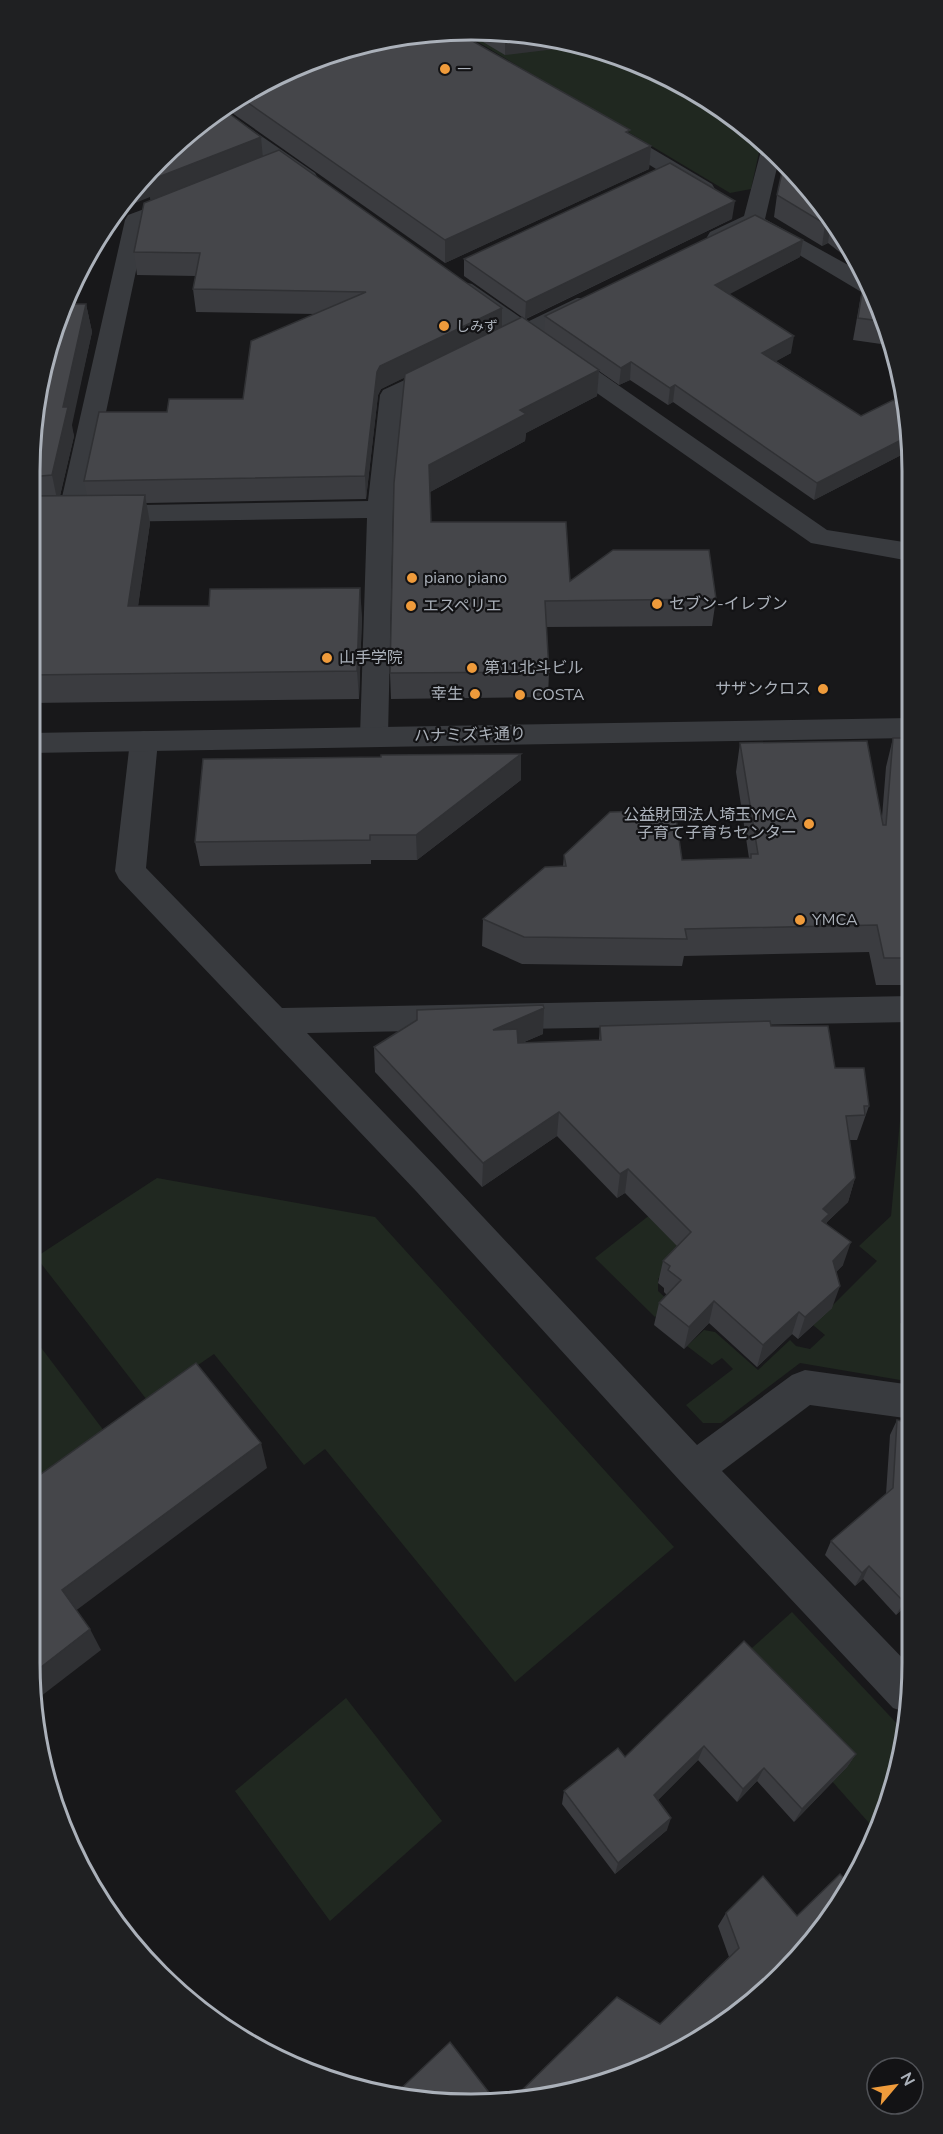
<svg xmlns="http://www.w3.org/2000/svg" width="943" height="2134" font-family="'Nunito Sans','Noto Sans JP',sans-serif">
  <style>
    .green { fill: #202820 }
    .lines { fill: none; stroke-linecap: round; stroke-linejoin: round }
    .minor { fill: #393b3f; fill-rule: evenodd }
    .tertiary { fill: #393b3f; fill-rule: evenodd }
    .wall { fill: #3b3c40 }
    .shaded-wall { fill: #303134 }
    .building { fill: #45464a; stroke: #303134; stroke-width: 1.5 }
    .poi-dot { fill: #ef9b3b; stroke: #131315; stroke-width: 2 }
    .labels { text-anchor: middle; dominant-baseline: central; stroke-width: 4.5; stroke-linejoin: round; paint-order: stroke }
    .far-poi-label { font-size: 14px; fill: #abb1ba; stroke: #131315; text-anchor: start }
    .poi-label { font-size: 16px; fill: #abb1ba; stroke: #131315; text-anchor: start }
    .street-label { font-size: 16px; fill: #abb1ba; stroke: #131315 }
    .rim { fill: none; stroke: #abb1ba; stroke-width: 3 }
  </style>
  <rect width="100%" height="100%" fill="#18181a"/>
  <g class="green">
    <polygon points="529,34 614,54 717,105 761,143 751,189 730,193 478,42 482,36"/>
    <polygon points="911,1088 900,1323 912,1325 912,1382 800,1363 721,1423 703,1423 686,1405 733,1369 722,1358 712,1365 687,1346 704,1330 715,1332 758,1370 790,1340 796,1346 810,1349 825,1335 813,1325 877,1261 859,1246 891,1216 903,1089"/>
    <polygon points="711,1167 758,1181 658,1279 658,1291 671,1303 655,1317 595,1258"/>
    <polygon points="157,1178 375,1217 674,1547 515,1682 325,1449 304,1465 214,1354 147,1400 36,1257"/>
    <polygon points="30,1333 104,1431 30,1484"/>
    <polygon points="792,1612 902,1729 889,1805 877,1832 831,1780 743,1656"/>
    <polygon points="346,1698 442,1821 330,1921 235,1791"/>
  </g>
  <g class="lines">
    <g class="minor">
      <polygon points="224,113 231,115 315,173 318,178 315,183 299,183 217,123 214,119 217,115"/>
      <polygon points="612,127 619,129 712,184 715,189 712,194 696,194 605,137 602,133 605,129"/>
      <polygon points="762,147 779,159 765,219 868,276 873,294 863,293 754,228 726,242 710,242 707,237 710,232 744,216"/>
      <polygon points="182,195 190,197 193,202 190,207 146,224 86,506 368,501 380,395 383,390 437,365 445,363 453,365 457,370 453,375 404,399 393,509 388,736 384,743 374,746 364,743 360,736 367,518 30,523 30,507 60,506 125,220 128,215"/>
      <polygon points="464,282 472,284 527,322 577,298 593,298 597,303 593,308 543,333 827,530 910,543 910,561 811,543 524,342 505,351 489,351 485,346 489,341 509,331 456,294 453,289 456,284"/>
      <polygon points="144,731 154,734 158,741 146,868 282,1008 911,996 911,1022 307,1033 440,1171 697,1445 792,1375 805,1370 912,1385 912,1419 810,1405 722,1471 912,1668 905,1712 893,1708 681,1482 416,1191 119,879 115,871 130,741 134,734"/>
    </g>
    <polygon class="tertiary" points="910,718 910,738 30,753 30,733"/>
  </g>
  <g class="wall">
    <polygon points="478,32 529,34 505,55 478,39"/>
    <polygon points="474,42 651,146 649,169 445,263 225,108 277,75"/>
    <polygon points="263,156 502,327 522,317 464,276 464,259 732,219 526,319 544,332 545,316 800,257 728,294 791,353 776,361 861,416 909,414 909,451 814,500 673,402 668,405 630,380 619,385 599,371 597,396 526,433 525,441 430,492 431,522 570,581 716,599 712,626 546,627 549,672 548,697 391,699 390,673 405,377 381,389 378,395 366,499 146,503 150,523 138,606 362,616 359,699 30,703 30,471 86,304 92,332 71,425 74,436 60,496 87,496 84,481 167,412 243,399 315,314 196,312 193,289 196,276 137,275 134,252 151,200 150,197 140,180"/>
    <polygon points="804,181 864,271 828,243 822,246 774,217 777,195"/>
    <polygon points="865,273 868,277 888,345 853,340"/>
    <polygon points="893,738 910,738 911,985 876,985 869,952 684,956 682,966 522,964 482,946 483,919 563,866 564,855 682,860 749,858 736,772 740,743 882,817 886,767"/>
    <polygon points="521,780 417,860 371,860 371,864 200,866 195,842"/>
    <polygon points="600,1026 771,1026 835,1068 869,1106 857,1140 849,1140 855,1178 848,1202 827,1222 826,1224 843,1265 836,1272 832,1308 798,1339 792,1334 757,1367 709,1323 684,1349 654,1325 659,1303 667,1295 664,1292 664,1288 658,1283 663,1261 677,1246 625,1193 617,1198 557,1136 482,1187 375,1072 374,1047 543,1034 522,1043 599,1040"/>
    <polygon points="897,1420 912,1423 913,1612 906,1606 896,1615 863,1579 855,1586 825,1555 831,1541 886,1494 890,1435"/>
    <polygon points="744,1641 856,1754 847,1767 794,1822 757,1781 737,1802 698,1760 658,1800 667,1830 615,1874 562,1804 564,1791 625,1757"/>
    <polygon points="726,1913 797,1916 660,2024 729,1957 718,1926"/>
  </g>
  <g class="shaded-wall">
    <polygon points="505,33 529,34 580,46 505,55"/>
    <polygon points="474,37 474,59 467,38"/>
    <polygon points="261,137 263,159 151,204 150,197 118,210 140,180 146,174"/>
    <polygon points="651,146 649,169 445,263 445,240"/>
    <polygon points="735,201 732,219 525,319 526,302"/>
    <polygon points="831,221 831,222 828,243 822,246 825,224"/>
    <polygon points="803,240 800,257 713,303 715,285"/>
    <polygon points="86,304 92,332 72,425 74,436 58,504 52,475 63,407"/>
    <polygon points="502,308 502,331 381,389 378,395 366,499 365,476 377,372 380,366"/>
    <polygon points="794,336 791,353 760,370 762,353"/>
    <polygon points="631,362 630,380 619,385 621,368"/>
    <polygon points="599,370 597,396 526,433 525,441 430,492 429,465 520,410"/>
    <polygon points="675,385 673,402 668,405 670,388"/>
    <polygon points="909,436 909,451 814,500 817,483"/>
    <polygon points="145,495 150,523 134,634 128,606"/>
    <polygon points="360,588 362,616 359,699 357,671"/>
    <polygon points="521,754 521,780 417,860 416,835"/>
    <polygon points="544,1008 543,1034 492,1055 493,1030"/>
    <polygon points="559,1112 557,1136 482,1187 483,1163"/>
    <polygon points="628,1169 625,1193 617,1198 620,1174"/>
    <polygon points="855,1178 848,1202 827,1222 822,1237 823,1209"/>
    <polygon points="851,1242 843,1265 825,1283 833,1261"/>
    <polygon points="840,1286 832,1308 798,1339 805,1317"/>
    <polygon points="714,1301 709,1323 684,1349 689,1327"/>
    <polygon points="799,1312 792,1334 757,1367 763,1345"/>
    <polygon points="261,1443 267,1468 74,1612 62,1590"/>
    <polygon points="869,1566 863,1579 855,1586 862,1573"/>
    <polygon points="913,1594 906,1606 896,1615 904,1602"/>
    <polygon points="90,1629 101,1650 36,1700 32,1674"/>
    <polygon points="704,1746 698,1760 650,1808 654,1795"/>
    <polygon points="856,1754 847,1767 794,1822 802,1809"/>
    <polygon points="764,1768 757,1781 737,1802 743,1789"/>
    <polygon points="671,1818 667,1830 615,1874 618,1863"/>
  </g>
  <g class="building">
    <polygon points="443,31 467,32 474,37 467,38 630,130 626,132 651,146 445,240 241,98 277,75 358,45"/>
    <polygon points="223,109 261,137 148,181 149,173 146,174 203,121"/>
    <polygon points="279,150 502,308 380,366 377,372 365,476 84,481 99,412 167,412 169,399 243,399 251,341 366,292 193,289 200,253 134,252 144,203"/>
    <polygon points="670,163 735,201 526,302 464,259"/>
    <polygon points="784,163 804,181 831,221 825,224 777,195"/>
    <polygon points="755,215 803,240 715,285 794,336 762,353 861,416 893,400 908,410 909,414 909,436 817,483 675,385 670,388 631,362 621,368 545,316"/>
    <polygon points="865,273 868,277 881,321 858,318"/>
    <polygon points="65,304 86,304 63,407 68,407 52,475 30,477 30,471 54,329"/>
    <polygon points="522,317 599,370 520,410 526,414 429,465 431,522 566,522 570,581 613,550 709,550 716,599 545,601 549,672 390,673 394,483 405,374"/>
    <polygon points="145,495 128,606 209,606 210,589 360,588 357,671 30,675 30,496"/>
    <polygon points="893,738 910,738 911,958 884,958 877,925 685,929 687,939 524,937 483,919 545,867 566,866 564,855 610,812 675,810 682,860 751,858 751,854 758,854 740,743 867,741 883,825 886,825"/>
    <polygon points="521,754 416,835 370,835 370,840 195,842 203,759 381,757 381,755"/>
    <polygon points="543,1005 544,1008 493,1030 517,1029 518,1043 601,1040 600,1026 770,1021 771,1026 828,1026 835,1068 864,1068 869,1106 864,1106 865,1115 846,1116 855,1178 823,1209 829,1214 822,1221 851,1242 833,1261 840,1286 805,1317 799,1312 763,1345 714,1301 689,1327 659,1303 681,1280 668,1270 670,1266 663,1261 691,1232 628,1169 620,1174 559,1112 483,1163 374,1047 417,1020 417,1010"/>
    <polygon points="196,1363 261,1443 62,1590 90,1629 32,1674 30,1662 30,1482"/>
    <polygon points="897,1420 912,1423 913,1594 904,1602 869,1566 862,1573 831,1541 893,1488"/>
    <polygon points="744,1641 856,1754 802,1809 764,1768 743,1789 704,1746 654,1795 671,1818 618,1863 564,1791 618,1748 625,1757"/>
    <polygon points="840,1874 852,1886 804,1953 692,2045 613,2081 529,2100 512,2100 617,1997 660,2024 739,1948 726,1913 763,1876 797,1916"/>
    <polygon points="255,2040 261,2049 250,2045"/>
    <polygon points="450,2042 494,2099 393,2096"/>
  </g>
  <g class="poi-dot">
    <circle cx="445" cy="69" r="6"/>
    <circle cx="444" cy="326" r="6"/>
    <circle cx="412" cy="578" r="6"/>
    <circle cx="657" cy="604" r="6"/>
    <circle cx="411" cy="606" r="6"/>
    <circle cx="327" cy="658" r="6"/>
    <circle cx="472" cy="668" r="6"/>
    <circle cx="823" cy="689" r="6"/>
    <circle cx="475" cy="694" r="6"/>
    <circle cx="520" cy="695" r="6"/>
    <circle cx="809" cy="824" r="6"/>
    <circle cx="800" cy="920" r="6"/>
  </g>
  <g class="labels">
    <g class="far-poi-label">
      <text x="457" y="69">一</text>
      <text x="456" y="326">しみず</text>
    </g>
    <g class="poi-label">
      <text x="424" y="578">piano piano</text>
      <text x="669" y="604">セブン-イレブン</text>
      <text x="423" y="606">エスペリエ</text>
      <text x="339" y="658">山手学院</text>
      <text x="484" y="668">第11北斗ビル</text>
      <text x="811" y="689" text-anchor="end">サザンクロス</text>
      <text x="463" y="694" text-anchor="end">幸生</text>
      <text x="532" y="695">COSTA</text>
      <text x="797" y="815" text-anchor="end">公益財団法人埼玉YMCA<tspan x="797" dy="18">子育て子育ちセンター</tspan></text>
      <text x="812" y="920">YMCA</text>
    </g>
    <g class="street-label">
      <text transform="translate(470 735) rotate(-1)">ハナミズキ通り</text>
    </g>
  </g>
  <path d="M0 0H943V2134H0ZM471 40H471A431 431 0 0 1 902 471V1663A431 431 0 0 1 471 2094H471A431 431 0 0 1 40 1663V471A431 431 0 0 1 471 40Z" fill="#1f2022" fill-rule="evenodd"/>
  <path class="rim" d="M471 40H471A431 431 0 0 1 902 471V1663A431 431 0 0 1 471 2094H471A431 431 0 0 1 40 1663V471A431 431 0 0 1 471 40Z"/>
  <g transform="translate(895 2086) rotate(61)"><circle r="28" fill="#131315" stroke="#505257" stroke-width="1.5"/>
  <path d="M0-4.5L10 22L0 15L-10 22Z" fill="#ef9b3b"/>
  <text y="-9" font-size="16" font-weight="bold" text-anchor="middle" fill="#abb1ba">N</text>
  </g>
</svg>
